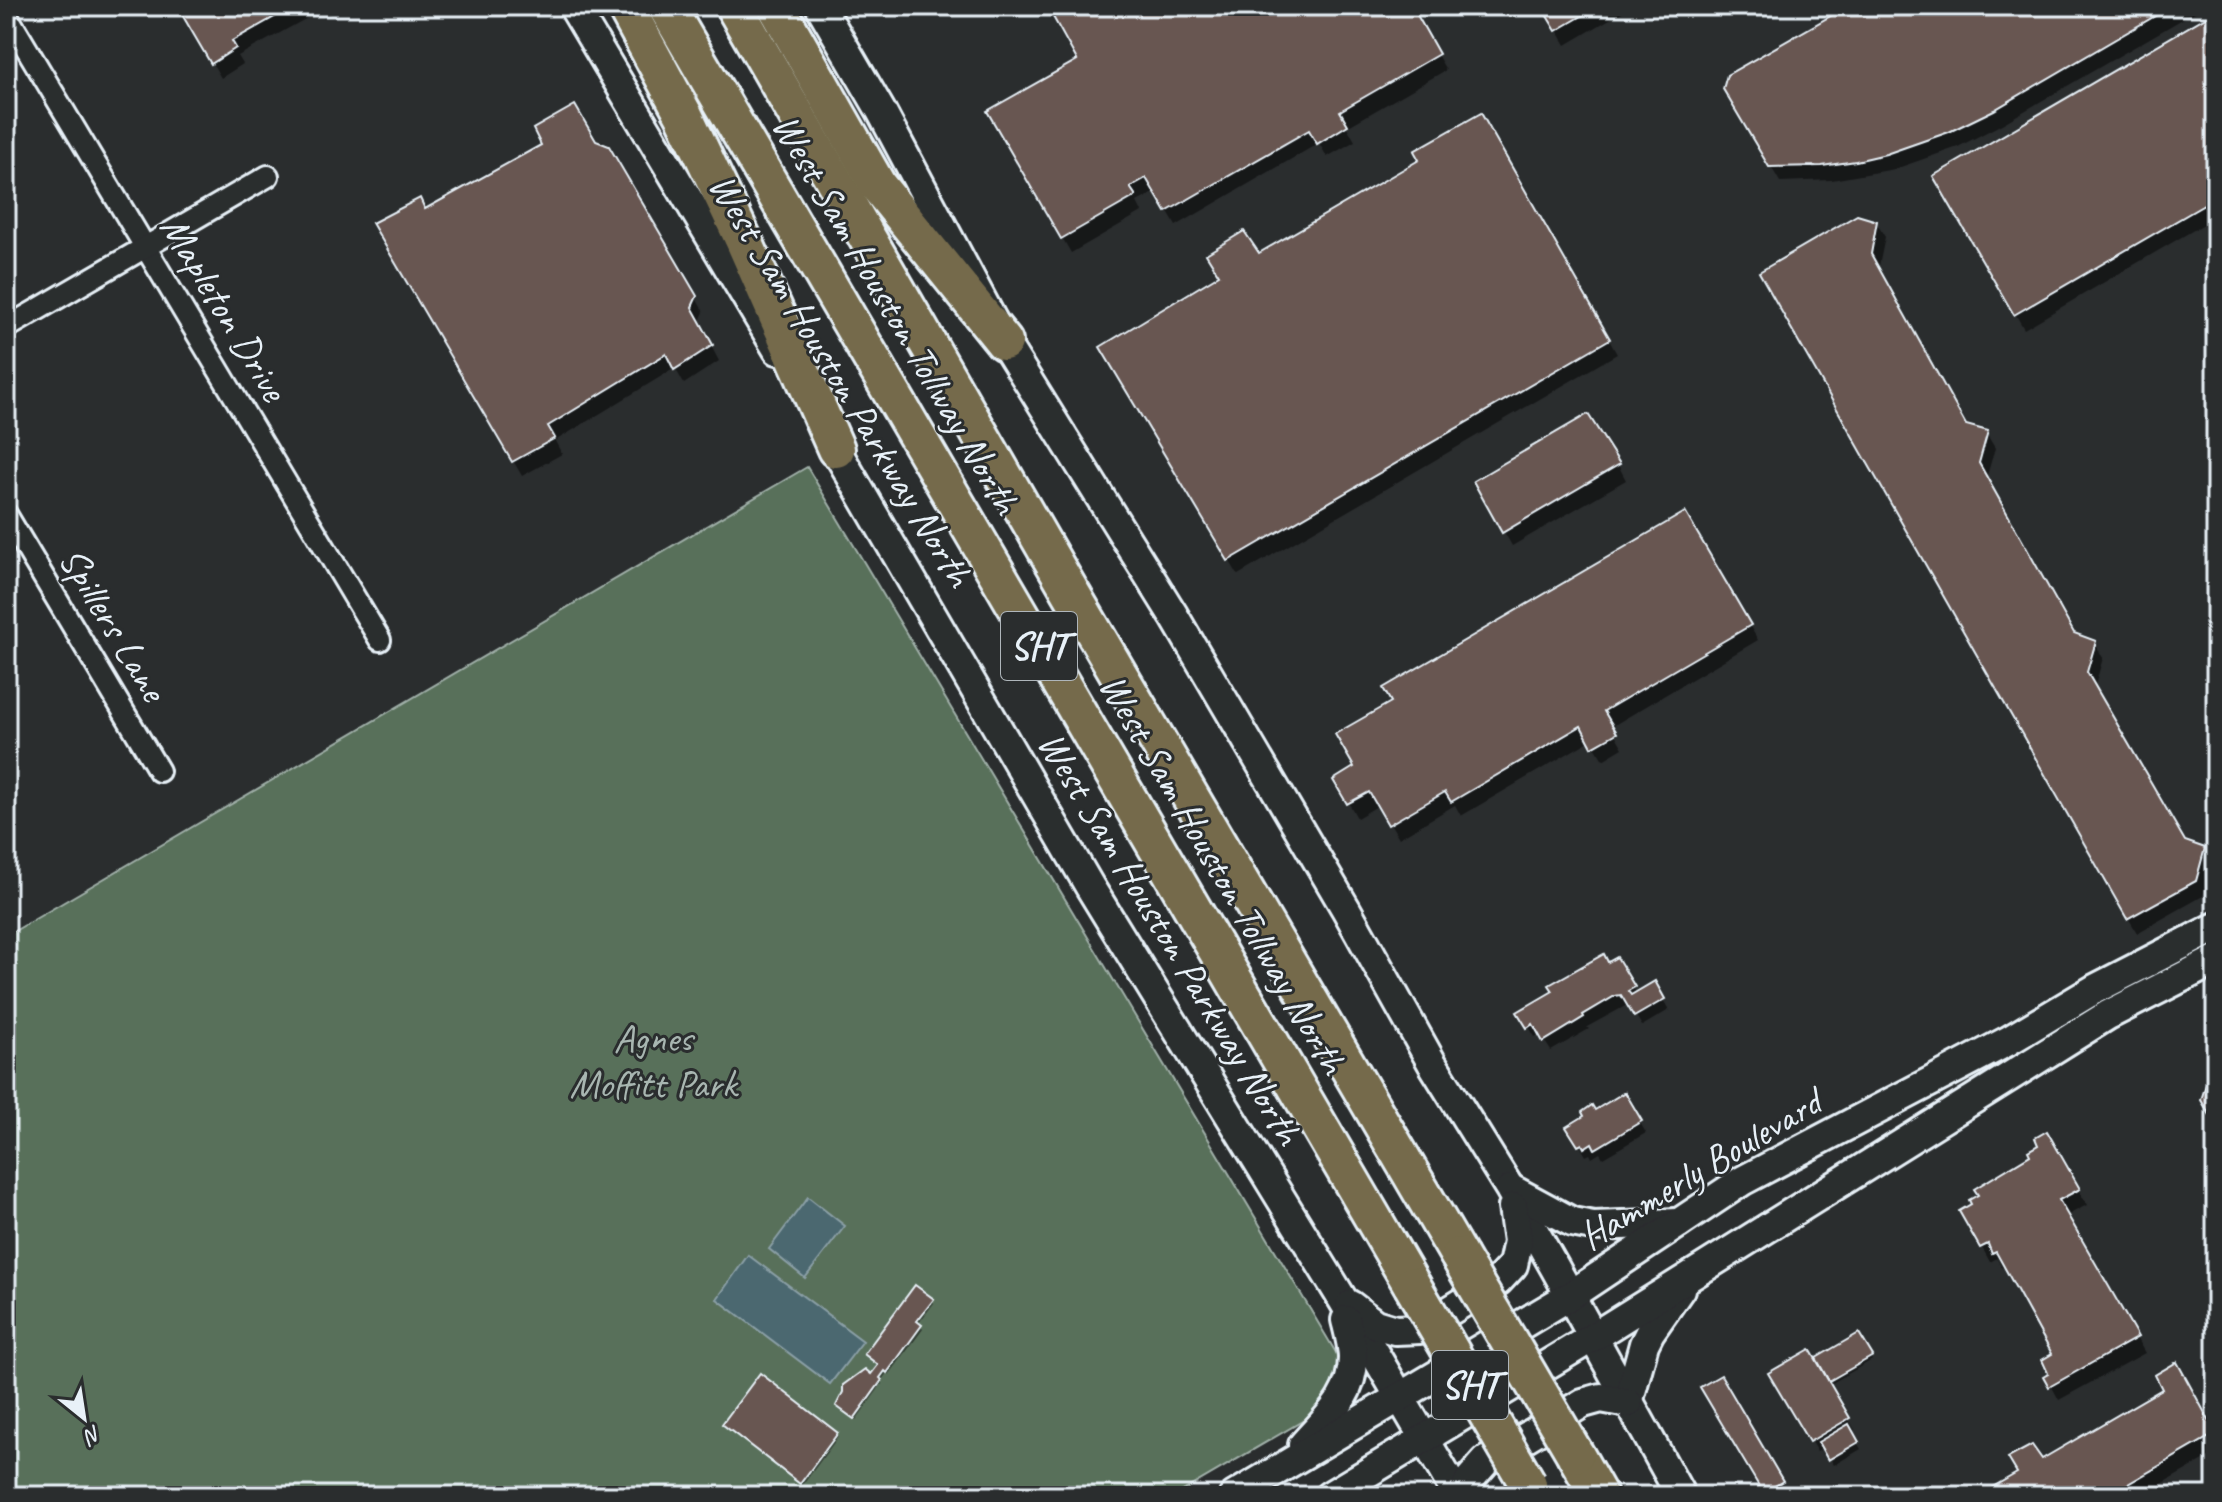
<svg xmlns="http://www.w3.org/2000/svg" width="2222" height="1502" font-family="Caveat,sans-serif">
  <style>
    .green { fill: #596f5a; stroke: #a0b0a9; stroke-width: 2 }
    .water { fill: #4c6870; stroke: #8a9fa6; stroke-width: 2 }
    .shadow { fill: #0007 }
    .building { fill: #685651; stroke: #e8f1f8; stroke-width: 2 }
    .lines { fill: none; stroke-linecap: round; stroke-linejoin: round }
    .street-casing { stroke: #e8f1f8; stroke-width: 26 }
    .secondary-casing { stroke: #e8f1f8; stroke-width: 34 }
    .highway-casing { stroke: #e8f1f8; stroke-width: 42 }
    .street { stroke: #2a2d2e; stroke-width: 20 }
    .secondary { stroke: #2a2d2e; stroke-width: 28 }
    .highway { stroke: #746b4b; stroke-width: 36 }
    .highway-bridge-casing { stroke: #e8f1f8; stroke-width: 42; stroke-linecap: butt }
    .highway-bridge { stroke: #746b4b; stroke-width: 36 }
    .labels { text-anchor: middle; dominant-baseline: central; stroke-width: 6; stroke-linejoin: round; paint-order: stroke }
    .shield { fill: #2a2d2e; stroke: #afb6bb; stroke-width: 2 }
    .shield-label { font-size: 38px; font-weight: bold; fill: #e8f1f8 }
    .street-label { font-size: 40px; fill: #e8f1f8; stroke: #2a2d2e }
    .park-label { font-size: 40px; fill: #a8b6b1; stroke: #2a2d2e }
  </style>
  <rect width="100%" height="100%" fill="#2a2d2e"/>
  <filter id="ink" filterUnits="userSpaceOnUse"><feTurbulence type="fractalNoise" baseFrequency=".0125" numOctaves="2"/><feDisplacementMap in="SourceGraphic" scale="16" xChannelSelector="R" yChannelSelector="G"/><feConvolveMatrix kernelMatrix="1 2 1 2 8 2 1 2 1" color-interpolation-filters="sRGB"/></filter>
  <g filter="url(#ink)">
    <polygon class="green" points="807,467 1344,1366 1328,1406 1174,1496 6,1496 6,936"/>
    <g class="water">
      <polygon points="808,1197 845,1226 805,1278 769,1249"/>
      <polygon points="748,1255 863,1341 830,1384 717,1299"/>
    </g>
    <g class="shadow">
      <polygon points="179,6 343,6 324,18 320,11 238,56 243,64 221,78"/>
      <polygon points="1049,6 1409,6 1446,70 1347,127 1355,141 1327,157 1319,143 1176,226 1156,192 1137,202 1142,212 1071,253 990,112 1080,60"/>
      <polygon points="1543,6 1632,6 1566,45"/>
      <polygon points="1852,6 2205,6 2002,124 1958,147 1895,169 1832,180 1780,182 1725,88"/>
      <polygon points="2216,13 2216,217 2024,329 1935,176"/>
      <polygon points="1481,115 1617,354 1238,575 1102,348 1221,276 1422,161"/>
      <polygon points="595,143 608,148 704,312 699,323 719,361 684,384 675,368 555,441 562,454 522,476 375,224 425,211"/>
      <polygon points="1876,222 1885,237 1878,271 1965,427 1986,433 1995,448 1986,479 2073,635 2095,643 2103,658 2094,689 2184,842 2204,850 2213,865 2203,896 2137,933 1761,273"/>
      <polygon points="1618,465 1626,480 1512,546 1476,482"/>
      <polygon points="1684,514 1758,640 1611,727 1623,748 1603,760 1591,740 1461,816 1455,805 1399,838 1379,805 1357,818 1336,780 1357,768 1394,703"/>
      <polygon points="1616,960 1637,994 1654,984 1669,1010 1642,1026 1629,1004 1587,1027 1589,1029 1551,1051 1540,1034 1535,1037 1520,1012"/>
      <polygon points="1624,1095 1646,1133 1603,1158 1600,1153 1592,1158 1590,1154 1586,1156 1569,1127"/>
      <polygon points="2047,1134 2087,1205 2066,1216 2145,1353 2059,1400 2046,1376 2051,1374 2054,1355 2006,1266 2002,1268 1997,1258 1990,1262 1962,1211 2033,1156"/>
      <polygon points="932,1300 934,1303 918,1324 923,1329 889,1375 887,1373 881,1381 882,1384 856,1420 840,1409 872,1376"/>
      <polygon points="1859,1336 1872,1360 1832,1383 1819,1359"/>
      <polygon points="1809,1352 1855,1430 1851,1432 1861,1449 1834,1465 1824,1448 1817,1452 1771,1374"/>
      <polygon points="2176,1365 2216,1436 2216,1453 2141,1496 1981,1496 2165,1390"/>
      <polygon points="1720,1377 1783,1484 1766,1494 1703,1388"/>
      <polygon points="724,1424 836,1434 838,1437 802,1486"/>
    </g>
    <g class="building">
      <polygon points="177,6 294,6 232,41 236,48 211,64"/>
      <polygon points="1047,6 1412,6 1439,54 1340,111 1348,125 1317,144 1309,130 1166,212 1146,178 1130,187 1136,196 1061,239 987,111 1077,60"/>
      <polygon points="1541,6 1599,6 1556,31"/>
      <polygon points="1848,6 2172,6 1994,110 1949,132 1886,154 1856,161 1822,166 1769,167 1723,89 1727,75"/>
      <polygon points="2216,11 2216,198 2014,315 1933,176"/>
      <polygon points="575,105 596,141 609,146 697,296 692,307 713,345 674,370 666,354 548,426 555,438 512,462 372,223 420,198 425,209 541,145 533,129"/>
      <polygon points="1481,113 1610,339 1228,561 1100,347 1219,275 1206,254 1244,231 1259,253 1419,160 1414,151"/>
      <polygon points="1857,215 1877,221 1871,254 1966,425 1988,431 1979,463 2074,633 2096,641 2087,672 2185,841 2205,848 2196,881 2127,919 1759,272"/>
      <polygon points="1588,414 1620,464 1502,533 1473,481"/>
      <polygon points="1685,512 1751,625 1604,711 1617,733 1592,747 1581,726 1451,802 1445,792 1388,825 1369,792 1347,804 1333,780 1354,767 1335,734 1391,702 1383,688"/>
      <polygon points="1604,954 1608,962 1617,957 1635,987 1628,991 1631,995 1655,981 1665,999 1634,1017 1621,995 1615,996 1583,1015 1584,1017 1543,1042 1533,1024 1527,1028 1517,1012 1553,991 1549,985"/>
      <polygon points="2216,1071 2216,1125 2201,1100 2209,1075"/>
      <polygon points="1625,1092 1642,1121 1595,1149 1592,1143 1584,1148 1582,1144 1578,1146 1566,1127 1584,1116 1582,1112 1592,1105 1595,1110"/>
      <polygon points="2047,1131 2080,1189 2059,1200 2138,1337 2049,1387 2043,1376 2048,1373 2042,1360 2052,1354 1996,1252 1992,1254 1988,1244 1980,1248 1959,1211 1971,1204 1969,1200 1978,1195 1974,1189 2030,1155 2028,1151 2038,1145 2035,1138"/>
      <polygon points="915,1285 934,1299 917,1321 922,1325 887,1373 885,1371 880,1378 882,1380 854,1419 836,1406 843,1392 843,1385 865,1369 871,1374 878,1365 864,1354"/>
      <polygon points="1859,1333 1873,1356 1829,1381 1816,1358"/>
      <polygon points="1810,1349 1850,1418 1809,1442 1768,1373"/>
      <polygon points="2177,1362 2216,1433 2107,1496 1977,1496 2017,1473 2008,1458 2032,1445 2042,1459 2162,1389 2155,1375"/>
      <polygon points="760,1373 838,1433 800,1484 722,1424"/>
      <polygon points="1721,1375 1783,1481 1763,1493 1700,1387"/>
      <polygon points="1849,1424 1859,1442 1828,1460 1818,1442"/>
    </g>
    <g class="lines">
      <g class="street-casing">
        <g id="street">
          <polyline points="6,14 380,640"/>
          <polyline points="6,328 268,176"/>
          <polyline points="6,514 159,771"/>
        </g>
      </g>
      <g class="secondary-casing">
        <g id="secondary">
          <polyline points="573,6 778,350"/>
          <polyline points="820,6 881,111 1004,342 1174,616 1346,909 1432,1063 1510,1189 1555,1268 1681,1496"/>
          <polyline points="825,431 1090,887 1343,1300 1458,1496"/>
          <polyline points="1511,1189 1572,1222 1593,1226 1679,1223"/>
          <polyline points="1350,1305 1375,1324 1395,1330 1420,1329 1498,1281 1513,1265 1518,1241 1513,1207"/>
          <polyline points="1628,1403 1644,1344 1650,1332 1680,1289"/>
          <path d="M1303,1445C1326,1419 1353,1396 1353,1358C1353,1346 1349,1332 1346,1320"/>
          <polyline points="1234,1496 1571,1295 1742,1181 2008,1041 2095,989 2216,927"/>
          <polyline points="1329,1496 1593,1337 2108,1015 2216,960"/>
          <polyline points="1462,1496 1470,1479 1486,1461 1583,1403 1601,1398 1628,1403"/>
        </g>
      </g>
      <g class="highway-casing">
        <g id="highway">
          <polyline points="625,6 684,115 743,239 836,449"/>
          <polyline points="666,6 1412,1285"/>
          <polyline points="734,6 1070,591 1459,1256"/>
          <polyline points="776,6 878,186 1004,342"/>
          <polyline points="1575,1454 1599,1496"/>
        </g>
      </g>
      <use href="#street" class="street"/>
      <use href="#secondary" class="secondary"/>
      <use href="#highway" class="highway"/>
      <g class="highway-bridge-casing">
        <g id="highway-bridge">
          <polyline points="1459,1256 1575,1454"/>
          <polyline points="1412,1285 1528,1484"/>
        </g>
      </g>
      <use href="#highway-bridge" class="highway-bridge"/>
    </g>
  </g>
  <g class="labels">
    <g class="shield">
      <rect x="1001" y="612" width="76" height="68" rx="6"/>
      <rect x="1432" y="1351" width="76" height="68" rx="6"/>
    </g>
    <g class="shield-label">
      <text x="1039" y="646">SHT</text>
      <text x="1470" y="1385">SHT</text>
    </g>
    <g class="street-label">
      <text transform="translate(224 308) rotate(59)">Mapleton Drive</text>
      <text transform="translate(896 314) rotate(60)">West Sam Houston Tollway North</text>
      <text transform="translate(841 380) rotate(59)">West Sam Houston Parkway North</text>
      <text transform="translate(113 624) rotate(59)">Spillers Lane</text>
      <text transform="translate(1223 874) rotate(60)">West Sam Houston Tollway North</text>
      <text transform="translate(1170 938) rotate(59)">West Sam Houston Parkway North</text>
      <text transform="translate(1700 1169) rotate(-31)">Hammerly Boulevard</text>
    </g>
    <g class="park-label">
      <text x="653" y="1038">Agnes<tspan x="653" dy="46">Moffitt Park</tspan></text>
    </g>
  </g>
  <rect width="2222" height="1502" fill="none" stroke="#2a2d2e" stroke-width="32"/>
  <rect x="16" y="16" width="2190" height="1470" fill="none" stroke="#e8f1f8" stroke-width="3" filter="url(#ink)"/>
  <g transform="translate(84 1418) rotate(150)" stroke="#2a2d2e" stroke-width="6" paint-order="stroke">
  <path d="M0-6L14 30L0 20L-14 30Z" fill="#e8f1f8"/>
  <text y="-12" font-size="22" font-weight="bold" text-anchor="middle" fill="#e8f1f8">N</text>
  </g>
</svg>
